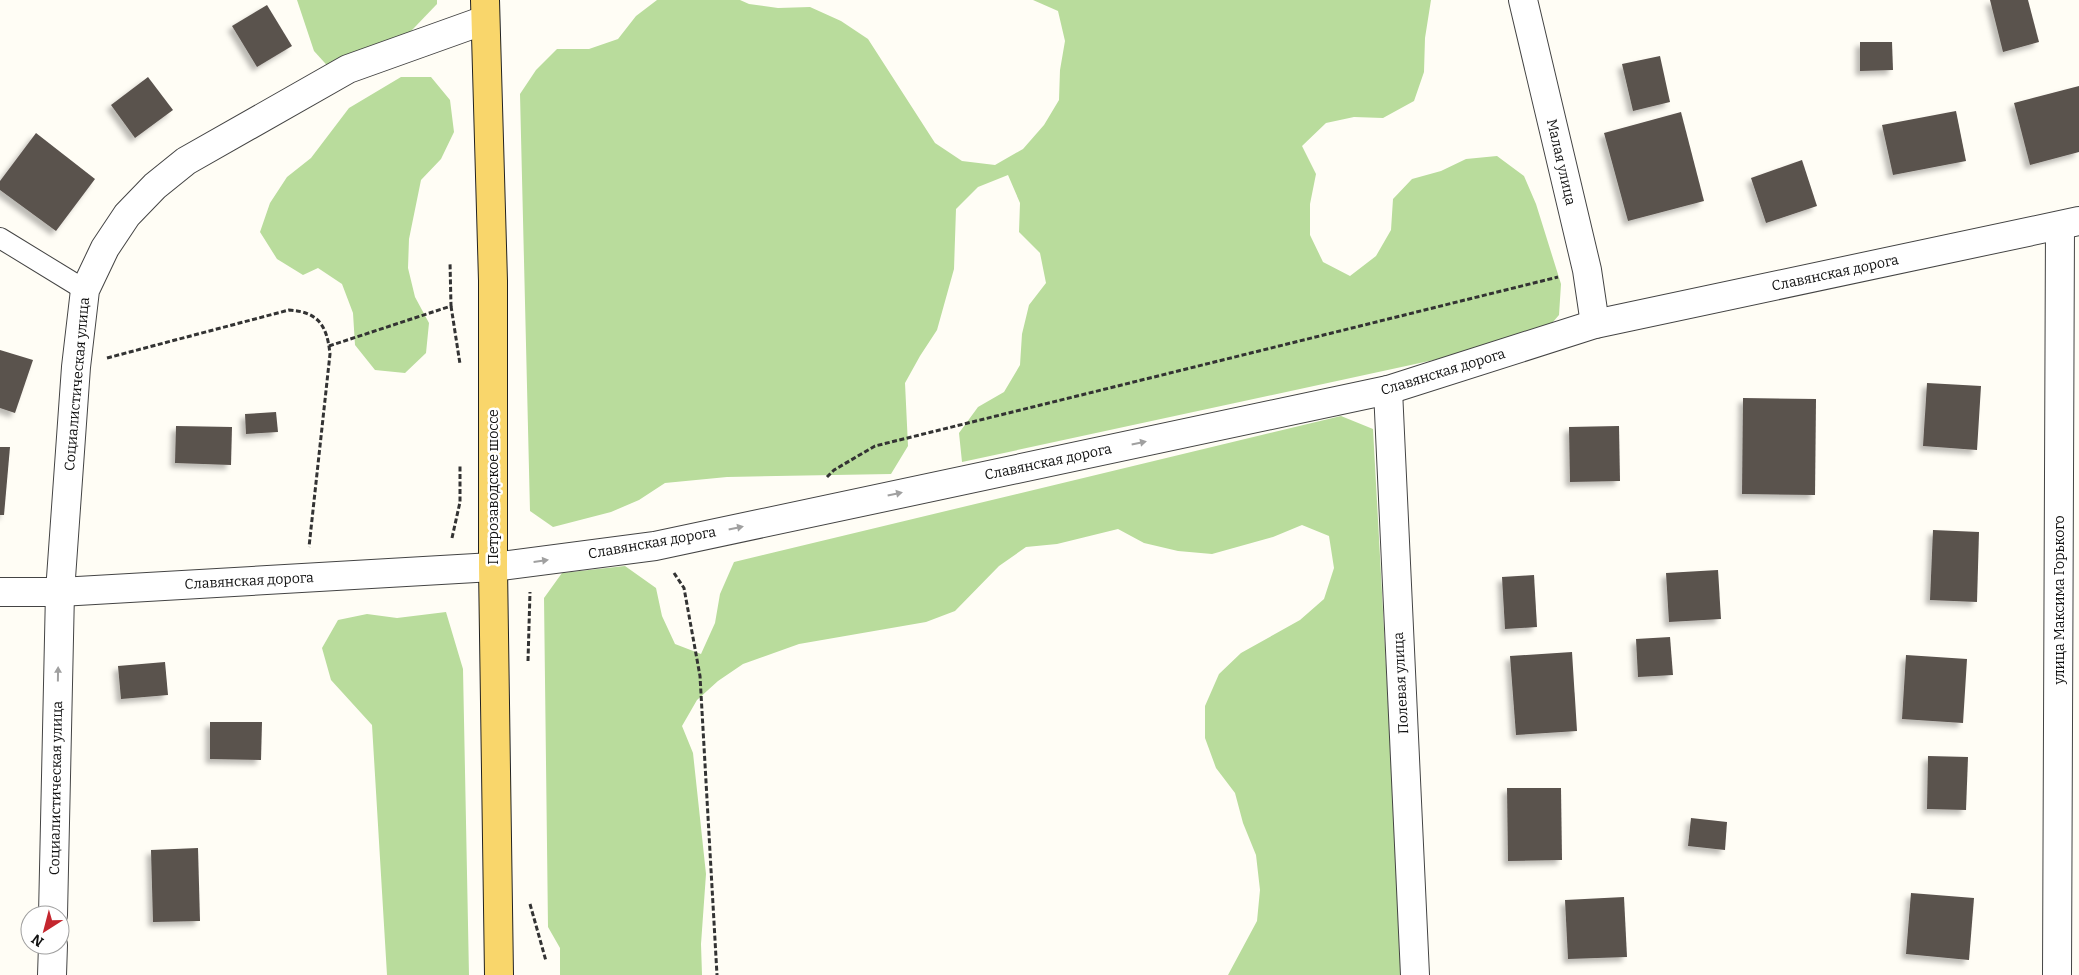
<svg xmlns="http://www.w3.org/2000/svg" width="2079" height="975" font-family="Bitter,serif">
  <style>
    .forest { fill: #b9dc9c }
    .building { fill: #5a524d; filter: url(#shadow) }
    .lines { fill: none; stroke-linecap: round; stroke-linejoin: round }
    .service-casing { stroke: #444; stroke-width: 22 }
    .minor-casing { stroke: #444; stroke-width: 30 }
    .primary-casing { stroke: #222; stroke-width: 30 }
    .path { stroke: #333; stroke-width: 3; stroke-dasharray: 5 2.5; stroke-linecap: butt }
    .service { stroke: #fff; stroke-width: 20 }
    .minor { stroke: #fff; stroke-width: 28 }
    .primary { stroke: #f9d66b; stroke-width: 28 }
    .oneway { fill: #a0a0a0 }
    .labels { text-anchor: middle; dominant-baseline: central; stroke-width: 5; stroke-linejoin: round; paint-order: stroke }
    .street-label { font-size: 14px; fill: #111; stroke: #fff }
  </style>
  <defs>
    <filter id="shadow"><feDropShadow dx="-4.5" dy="4.5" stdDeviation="2.5" flood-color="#0004"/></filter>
  </defs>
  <rect width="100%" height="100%" fill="#fffdf5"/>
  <g class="forest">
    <polygon points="297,0 437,0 437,4 390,53 334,73 314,51"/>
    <polygon points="657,0 740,0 749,4 778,8 810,7 841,21 868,39 935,143 962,161 995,165 1023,149 1044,125 1059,100 1060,70 1065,41 1058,11 1033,0 1431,0 1425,38 1424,72 1414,101 1383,118 1354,117 1326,123 1302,146 1316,174 1310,204 1310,235 1323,262 1350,276 1376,256 1391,230 1393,199 1412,179 1441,171 1466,159 1497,156 1524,176 1536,204 1561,284 1559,315 1540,337 962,462 959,433 978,407 1004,392 1020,365 1022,334 1029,305 1046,283 1040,253 1019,232 1020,203 1008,175 978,187 956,209 954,269 937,330 920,356 905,383 908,446 891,474 727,477 665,483 639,500 611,512 553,527 530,511 520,94 536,70 557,49 589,49 618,39 636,16"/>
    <polygon points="401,77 431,77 450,100 454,132 441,159 421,180 409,239 408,268 415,297 429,323 426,353 405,373 375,370 355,345 353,313 342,284 318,268 303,275 277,259 260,232 270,203 287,177 311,158 349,108"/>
    <polygon points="1341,416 1373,429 1403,975 1228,975 1257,921 1260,890 1256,855 1243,823 1235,793 1216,768 1205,738 1205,706 1219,674 1241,653 1300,620 1324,599 1334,568 1329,536 1302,525 1273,537 1212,554 1178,551 1144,543 1118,529 1057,544 1026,547 999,566 955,611 926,622 799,644 743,664 718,681 697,700 682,726 693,753 706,874 701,944 702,975 560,975 560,948 548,927 544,598 562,573 625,566 656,588 662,616 675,644 701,654 715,623 720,594 734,562"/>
    <polygon points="446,612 463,669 469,975 387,975 372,725 331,680 322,648 338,620 367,614 397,618"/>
  </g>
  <g class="building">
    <polygon points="1990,0 2028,0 2039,42 2003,52"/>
    <polygon points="267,5 292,46 257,67 232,26"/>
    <polygon points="1860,42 1892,42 1893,70 1860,71"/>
    <polygon points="1660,56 1670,102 1633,111 1622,64"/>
    <polygon points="148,77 173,110 135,138 111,105"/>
    <polygon points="2079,86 2079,152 2030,165 2014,103"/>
    <polygon points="1956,111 1966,161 1893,175 1882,125"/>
    <polygon points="1681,112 1704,201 1628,221 1604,133"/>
    <polygon points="36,133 95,179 56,231 0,190 0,181"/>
    <polygon points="1802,160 1817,206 1766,223 1751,178"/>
    <polygon points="0,350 33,360 15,413 0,408"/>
    <polygon points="1927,383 1981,386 1977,450 1923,446"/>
    <polygon points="1743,398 1816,399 1815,495 1742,494"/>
    <polygon points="276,412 278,432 246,434 245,414"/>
    <polygon points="176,426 232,427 231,465 175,463"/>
    <polygon points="1619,426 1620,481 1570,482 1569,427"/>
    <polygon points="0,447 10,447 4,515 0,515"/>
    <polygon points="1933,530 1979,532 1977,602 1930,600"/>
    <polygon points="1718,570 1721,619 1669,622 1666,573"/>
    <polygon points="1534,575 1537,627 1505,629 1502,577"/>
    <polygon points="1670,637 1673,675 1638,677 1636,639"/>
    <polygon points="1572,652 1577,731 1516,735 1510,656"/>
    <polygon points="1906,655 1967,659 1963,723 1902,719"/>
    <polygon points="165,662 168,695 121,699 118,666"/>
    <polygon points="210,722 262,722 261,760 210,759"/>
    <polygon points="1928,756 1968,757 1966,810 1927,809"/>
    <polygon points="1507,788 1561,788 1562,860 1508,861"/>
    <polygon points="1691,818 1727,822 1725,850 1688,846"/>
    <polygon points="198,848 200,921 153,922 151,850"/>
    <polygon points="1911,893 1974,898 1969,960 1906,954"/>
    <polygon points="1624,897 1627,957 1568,959 1565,900"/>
  </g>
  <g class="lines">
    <g class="service-casing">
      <polyline id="service" points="0,238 85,290"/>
    </g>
    <g class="minor-casing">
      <g id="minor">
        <polyline points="1523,0 1587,270 1595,324"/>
        <polyline points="1388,390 1415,975"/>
        <polyline points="0,592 60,592 493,567 655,546 1388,390 1595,324 2079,221"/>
        <polyline points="53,915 60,592 76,367 85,290 105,248 127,215 155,186 186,161 348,69 485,20"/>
        <polyline points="52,975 53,945"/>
        <polyline points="2057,975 2060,226"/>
      </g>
    </g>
    <g class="primary-casing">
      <polyline id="primary" points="485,0 493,281 493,567 499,975"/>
    </g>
    <g class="path">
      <polyline points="451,306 460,364"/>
      <polyline points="329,346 451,306 450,262"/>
      <path d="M107,358L289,310C319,312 327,326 330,354L309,547"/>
      <polyline points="827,477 834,470 875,446 1558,277"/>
      <polyline points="452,538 460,502 460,465"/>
      <polyline points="674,573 684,588 700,676 717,975"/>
      <polyline points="528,661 530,592"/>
      <polyline points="530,904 546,961"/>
    </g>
    <use href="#service" class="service"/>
    <use href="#minor" class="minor"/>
    <use href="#primary" class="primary"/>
  </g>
  <defs><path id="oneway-solid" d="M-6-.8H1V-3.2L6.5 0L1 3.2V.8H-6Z" transform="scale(1.25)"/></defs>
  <g class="oneway">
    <use href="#oneway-solid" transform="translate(1139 443) rotate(-12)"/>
    <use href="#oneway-solid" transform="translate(895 494) rotate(-12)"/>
    <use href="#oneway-solid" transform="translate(736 528) rotate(-12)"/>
    <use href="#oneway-solid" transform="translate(541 561) rotate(-8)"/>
    <use href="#oneway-solid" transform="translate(58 674) rotate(-89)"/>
  </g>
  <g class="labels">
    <g class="street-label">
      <text transform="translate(1561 162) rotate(77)">Малая улица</text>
      <text transform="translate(1835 273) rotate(-12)">Славянская дорога</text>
      <text transform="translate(1443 372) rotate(-17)">Славянская дорога</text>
      <text transform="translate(77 384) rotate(-85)">Социалистическая улица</text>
      <text transform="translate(1048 462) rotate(-12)">Славянская дорога</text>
      <text transform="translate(493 487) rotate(-90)">Петрозаводское шоссе</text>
      <text transform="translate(652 543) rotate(-10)">Славянская дорога</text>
      <text transform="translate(249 581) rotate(-3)">Славянская дорога</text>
      <text transform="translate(2059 600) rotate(-90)">улица Максима Горького</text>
      <text transform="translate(1401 683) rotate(-93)">Полевая улица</text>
      <text transform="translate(56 788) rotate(-89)">Социалистическая улица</text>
    </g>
  </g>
  <g transform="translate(45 930) rotate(216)"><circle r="24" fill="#ffffff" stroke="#a0a0a0"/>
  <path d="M0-4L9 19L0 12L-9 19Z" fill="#c4262e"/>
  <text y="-8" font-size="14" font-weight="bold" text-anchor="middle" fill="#111111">N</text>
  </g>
</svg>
